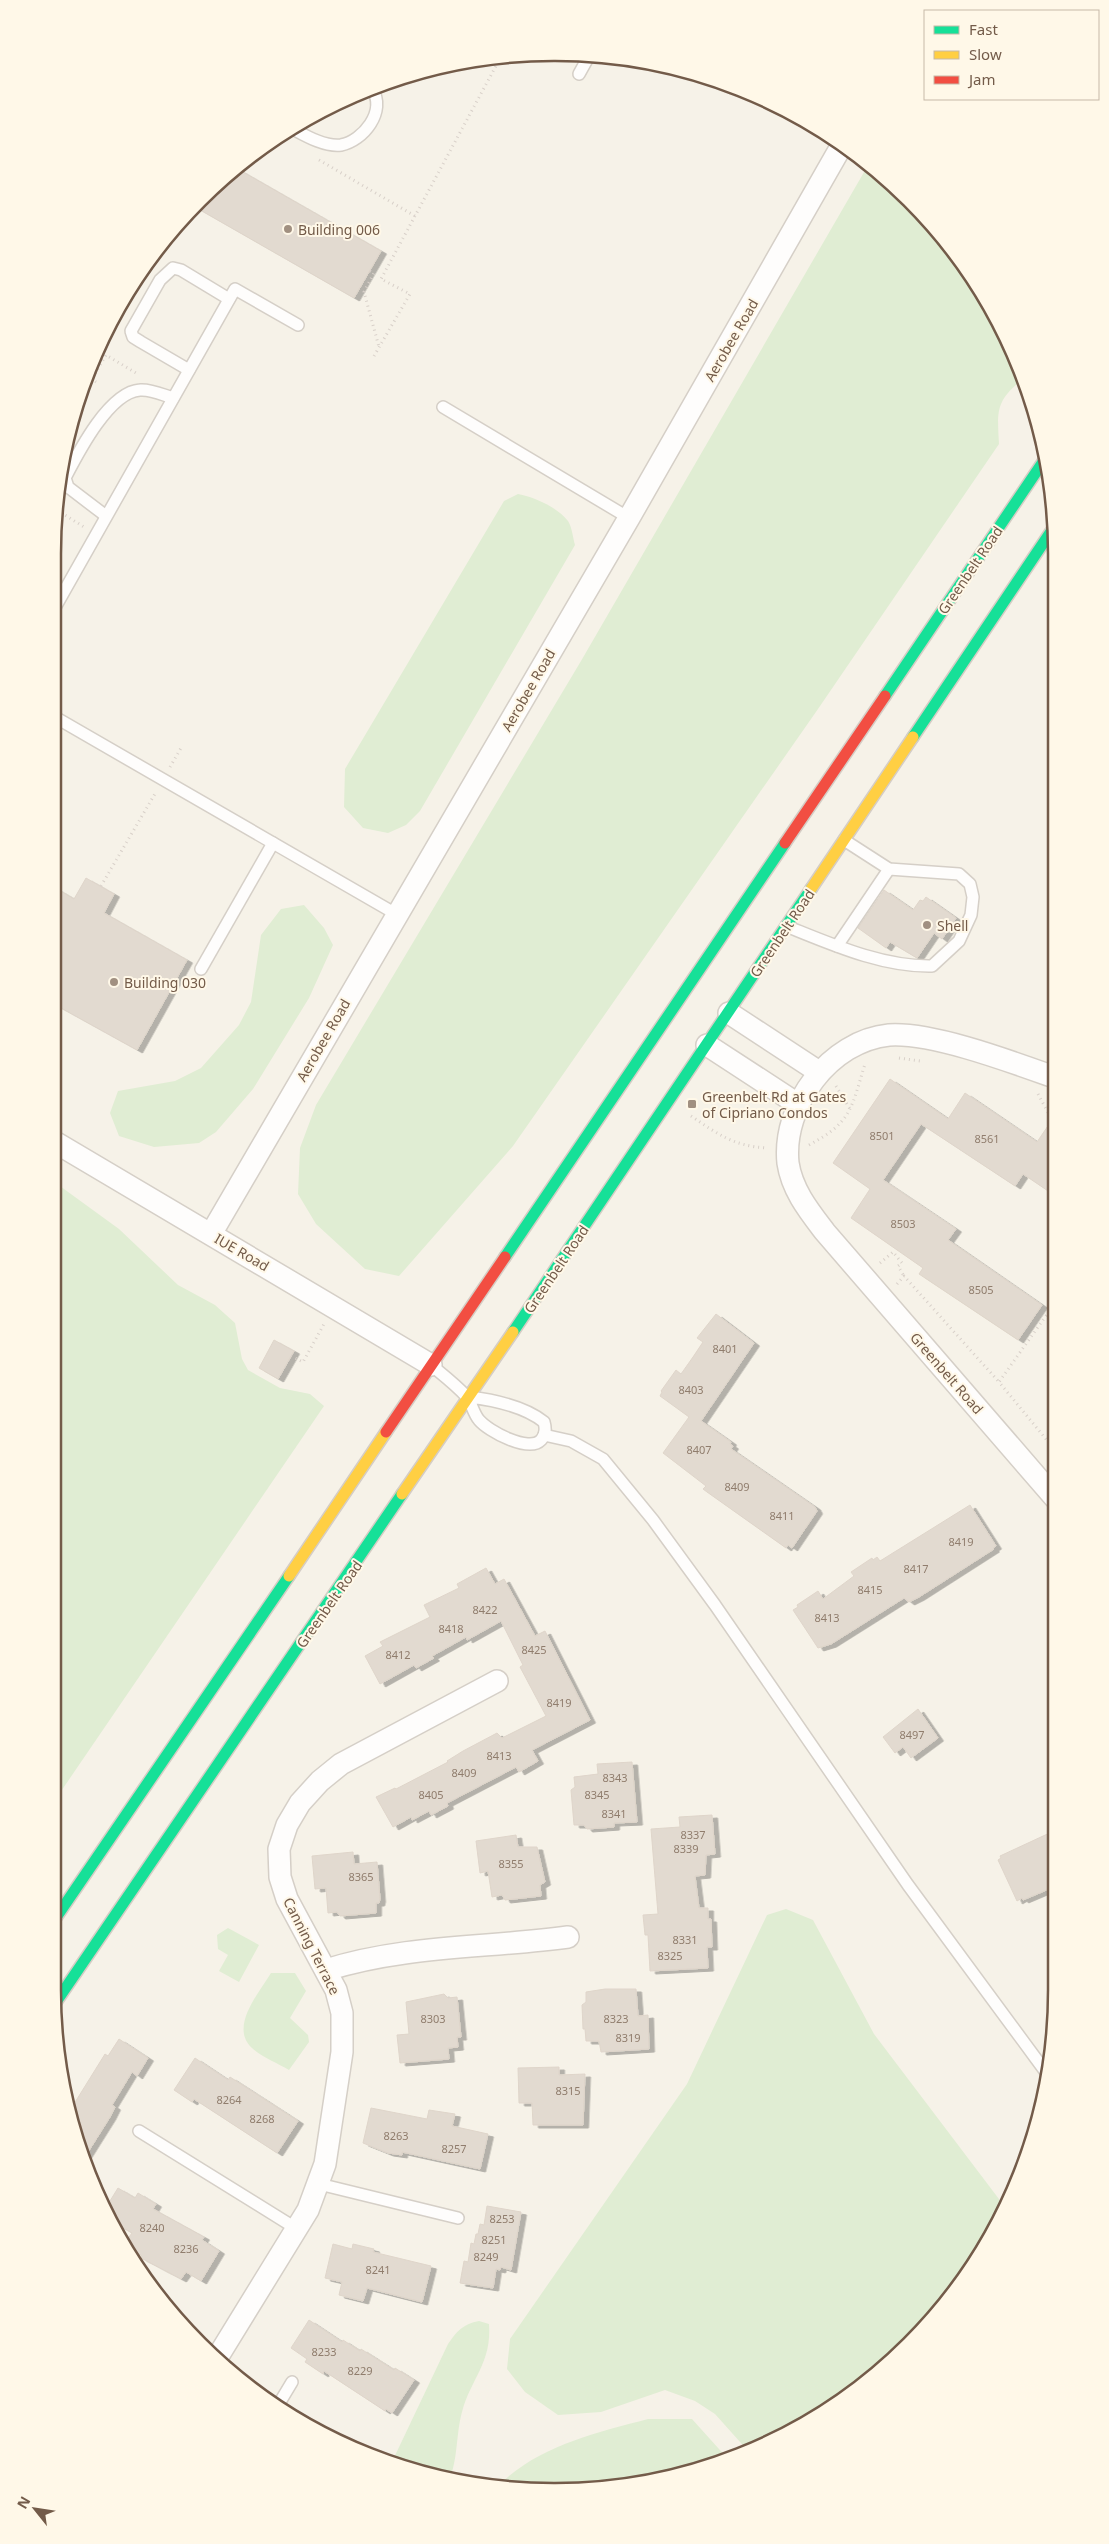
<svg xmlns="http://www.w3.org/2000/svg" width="1109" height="2544" font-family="'Noto Sans',sans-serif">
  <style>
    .green { fill: #e0edd3 }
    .building { fill: #e2dad0; stroke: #dfd5ca; filter: url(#shadow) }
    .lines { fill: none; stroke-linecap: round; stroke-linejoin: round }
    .lane-casing { stroke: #d5cfc7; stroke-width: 14 }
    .street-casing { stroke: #d5cfc7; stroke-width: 24 }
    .fast-casing { stroke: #d5cdc5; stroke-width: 14 }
    .slow-casing { stroke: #d5cdc5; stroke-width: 14 }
    .jam-casing { stroke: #d5cdc5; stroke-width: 14 }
    .path { stroke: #d8d0c9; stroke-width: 3; stroke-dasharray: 1 4; stroke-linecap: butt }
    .lane { stroke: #fefdfc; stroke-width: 11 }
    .street { stroke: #fefdfc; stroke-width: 21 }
    .fast { stroke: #16e098; stroke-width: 11 }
    .slow { stroke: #ffcf43; stroke-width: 11 }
    .jam { stroke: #f24e42; stroke-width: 11 }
    .poi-dot { fill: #a19081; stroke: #fff8e8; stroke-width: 2 }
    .labels { text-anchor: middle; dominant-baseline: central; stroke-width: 4; stroke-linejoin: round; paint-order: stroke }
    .number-label { font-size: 11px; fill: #907d6d }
    .poi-label { font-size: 14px; fill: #735b49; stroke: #fff8e8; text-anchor: start }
    .street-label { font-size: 14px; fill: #735b49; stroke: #fff8e8 }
    .rim { fill: none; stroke: #735b49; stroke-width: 2.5 }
  </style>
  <defs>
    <filter id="shadow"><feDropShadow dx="5.5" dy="3" stdDeviation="0" flood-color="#0004"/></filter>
  </defs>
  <rect width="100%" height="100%" fill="#f6f2e8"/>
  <g class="green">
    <path d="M867,167L932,224L1005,333L1024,378C996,401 997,409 999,444L818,709L513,1146L399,1276L365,1269L316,1224L298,1194L300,1148L316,1105L581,661Z"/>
    <path d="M518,494C534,497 557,507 568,521C572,527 573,538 575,545L420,811L406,825L388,833L363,828L344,807L345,769L504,501Z"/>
    <polygon points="304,905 324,928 333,945 309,998 253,1089 216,1132 199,1143 154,1147 119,1136 110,1113 118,1091 175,1081 201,1068 239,1025 251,1002 261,935 281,909"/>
    <polygon points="53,1181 119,1229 178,1285 215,1305 235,1323 242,1359 248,1370 280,1388 310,1394 324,1406 53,1803"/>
    <polygon points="786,1909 813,1920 874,2034 1005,2207 989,2240 953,2295 885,2367 806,2424 749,2452 715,2414 695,2401 665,2390 601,2412 558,2415 525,2392 507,2369 510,2339 687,2084 767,1915"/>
    <polygon points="228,1928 259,1945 239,1982 219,1971 228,1955 218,1949 217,1935"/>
    <path d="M271,1973H295L306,1991L290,2018L308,2035L309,2042L289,2070C277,2063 262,2057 252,2048C229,2027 259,1993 271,1973Z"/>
    <path d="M479,2321L489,2324C492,2363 471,2378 462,2412C456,2433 458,2461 449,2480L391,2464L448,2344C457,2331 463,2324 479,2321Z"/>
    <path d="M648,2419H692L728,2459L652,2482L554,2491L498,2486C538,2446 595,2433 648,2419Z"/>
  </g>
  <g class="building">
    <polygon points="236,168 381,251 354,298 195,207"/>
    <polygon points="86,878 114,894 104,913 187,960 137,1050 52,1003 52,886 74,899"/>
    <polygon points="884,890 913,910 920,900 923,901 926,897 956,918 942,939 934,933 917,958 890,942 886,948 858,928"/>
    <polygon points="890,1079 948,1119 965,1093 1037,1142 1054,1117 1054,1195 1023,1174 1015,1186 921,1124 883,1180 956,1229 948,1240 1042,1305 1018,1340 919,1274 923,1268 851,1218 870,1189 833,1163"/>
    <polygon points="716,1314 754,1343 701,1421 731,1442 730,1444 733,1446 731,1449 815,1507 817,1511 792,1548 788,1545 786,1548 707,1492 703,1489 706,1486 663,1453 689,1417 660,1396 662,1392 661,1391 676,1370 681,1374 693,1357 703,1342 697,1338"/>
    <polygon points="274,1340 294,1351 278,1379 259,1368"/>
    <polygon points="970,1505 996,1546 993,1548 994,1549 919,1597 909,1602 904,1598 831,1644 818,1648 793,1610 798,1607 797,1605 818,1591 823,1599 854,1576 851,1572 872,1558 873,1560 877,1557 880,1561"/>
    <polygon points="486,1568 495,1584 504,1579 535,1636 545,1631 590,1720 532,1750 538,1761 519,1772 516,1767 447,1803 448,1806 431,1815 429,1811 412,1820 411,1817 393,1827 376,1797 395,1788 396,1789 448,1762 447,1761 463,1751 497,1733 502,1738 546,1716 520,1667 523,1665 501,1621 467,1640 466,1637 432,1656 434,1658 416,1668 414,1665 380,1684 365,1656 383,1646 380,1642 430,1617 424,1605 459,1588 457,1584"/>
    <polygon points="918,1709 938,1738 911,1758 903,1747 895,1753 883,1737"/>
    <polygon points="632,1762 637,1822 614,1823 614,1827 587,1829 584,1825 574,1825 571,1790 575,1787 574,1777 598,1774 597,1764"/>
    <polygon points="712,1815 715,1854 706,1855 705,1875 695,1876 699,1908 708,1908 708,1919 711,1919 712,1947 707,1947 708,1968 650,1971 648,1935 645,1935 643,1915 658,1914 651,1829 680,1827 679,1817"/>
    <polygon points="1056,1830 1056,1886 1023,1900 1022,1898 1017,1901 998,1860 1001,1858 1000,1856"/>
    <polygon points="516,1835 518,1847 537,1847 545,1882 540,1885 541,1896 505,1900 502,1895 492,1897 488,1871 480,1873 476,1841"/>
    <polygon points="353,1852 354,1864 377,1862 380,1899 379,1903 376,1903 376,1913 340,1916 337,1912 328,1913 326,1888 315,1889 312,1856"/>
    <polygon points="605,1989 636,1989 638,2016 648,2015 649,2049 601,2052 599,2041 586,2041 585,2029 583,2029 582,2005 586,2002 586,1992"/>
    <polygon points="444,1994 448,1998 457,1997 461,2037 457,2037 458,2047 448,2048 449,2059 400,2063 397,2035 409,2034 406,2002"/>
    <polygon points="119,2039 148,2058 137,2076 132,2072 112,2105 115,2107 110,2117 83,2160 69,2112 105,2054 108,2056"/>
    <polygon points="195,2058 228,2080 230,2077 298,2121 277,2153 194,2099 192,2102 174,2090"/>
    <polygon points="559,2067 559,2075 585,2074 583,2125 533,2125 532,2103 519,2103 518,2068"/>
    <polygon points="371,2108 427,2119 429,2110 455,2114 452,2126 488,2134 480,2169 402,2152 402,2155 388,2153 363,2143"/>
    <polygon points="118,2188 135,2198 138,2193 156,2204 153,2209 204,2237 202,2240 219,2251 201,2281 186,2272 181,2279 141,2258 142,2256 124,2244 132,2233 111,2221 105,2209"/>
    <polygon points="487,2206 521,2212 511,2270 501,2267 500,2270 496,2269 493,2288 460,2283 464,2261 468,2262 471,2243 474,2244 476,2234 478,2234 480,2224 484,2225"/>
    <polygon points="333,2244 352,2249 353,2244 374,2249 373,2252 431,2266 422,2302 367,2288 363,2301 339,2295 342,2282 325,2278"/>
    <polygon points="309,2320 342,2342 343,2340 360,2351 361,2349 394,2370 395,2368 414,2380 392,2413 386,2409 385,2411 324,2371 323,2374 305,2362 307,2359 291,2348"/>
  </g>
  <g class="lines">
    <g class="lane-casing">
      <g id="lane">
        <polyline points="579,74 589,56"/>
        <path d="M293,129C306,136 325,147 341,145C363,141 387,111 372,89"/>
        <polyline points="189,370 141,342 133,337 131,331 160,280 173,268 181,270 229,299"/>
        <polyline points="443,407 629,518"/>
        <path d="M106,516L68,487L65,478C78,453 109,392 140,390C151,389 163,395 173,398"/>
        <polyline points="53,611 235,289 298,325"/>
        <polyline points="53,716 396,914"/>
        <path d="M786,926C831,944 882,967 932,966L959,941L971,915L973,897L970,884L959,874L889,869L844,840"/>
        <polyline points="837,946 889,869"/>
        <polyline points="201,969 273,843"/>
        <path d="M431,1365C443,1375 456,1385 466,1396C472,1403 473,1413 479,1420C488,1431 529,1453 541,1440C546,1435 546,1429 544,1422C524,1406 494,1400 469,1397"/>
        <polyline points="544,1435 571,1441 603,1459 653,1520 715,1605 908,1885 1048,2075"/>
        <polyline points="139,2131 297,2229"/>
        <polyline points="319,2184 458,2218"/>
        <polyline points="277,2407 292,2382"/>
      </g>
    </g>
    <g class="street-casing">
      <g id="street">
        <polyline points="729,1013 819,1072"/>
        <polyline points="707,1045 799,1105"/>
        <path d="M1054,1077C1012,1062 932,1032 889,1035C830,1041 782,1105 788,1163C792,1190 809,1211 825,1232L1055,1498"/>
        <polyline points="53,1141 431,1365"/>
        <polyline points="211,1234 629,518 842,145"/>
        <path d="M326,1970C405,1945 487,1948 568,1937"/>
        <polyline points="217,2358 308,2210 325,2164 342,2052 342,2013 336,1990 287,1899 280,1877 279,1849 287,1825 300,1803 320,1781 341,1764 497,1681"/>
      </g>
    </g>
    <g class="fast-casing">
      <g id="fast">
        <polyline points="885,696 1045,459"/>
        <polyline points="913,737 1052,530"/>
        <polyline points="505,1257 785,843"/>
        <polyline points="513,1332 811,889"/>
        <polyline points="53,1922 289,1576"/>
        <polyline points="54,2005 402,1494"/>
      </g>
    </g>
    <g class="slow-casing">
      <g id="slow">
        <polyline points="811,889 913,737"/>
        <polyline points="402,1494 513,1332"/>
        <polyline points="289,1576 386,1432"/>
      </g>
    </g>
    <g class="jam-casing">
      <g id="jam">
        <polyline points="785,843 885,696"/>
        <polyline points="386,1432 505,1257"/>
      </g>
    </g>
    <g class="path">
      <polyline points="319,160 415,216"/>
      <polyline points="370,271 374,273 364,292 379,347"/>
      <polyline points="374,356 410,294 381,279 497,64"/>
      <polyline points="87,376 96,382"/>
      <polyline points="75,408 106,355 136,373"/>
      <polyline points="57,510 84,527"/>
      <polyline points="170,767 181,748"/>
      <polyline points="101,886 156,792"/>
      <polyline points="899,1058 920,1061"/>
      <polyline points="836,1086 850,1109"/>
      <polyline points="1038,1094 1050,1116 1054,1119"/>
      <path d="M691,1116C718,1134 733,1146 767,1148"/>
      <path d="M809,1145C852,1122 851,1109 865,1064"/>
      <polyline points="880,1263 893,1252 902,1263 898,1266 904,1276"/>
      <polyline points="897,1284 904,1276 999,1382"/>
      <polyline points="1055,1303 999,1382 1055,1450"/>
      <polyline points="291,1356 303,1362 324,1324"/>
    </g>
    <use href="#lane" class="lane"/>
    <use href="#street" class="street"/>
    <use href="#fast" class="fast"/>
    <use href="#slow" class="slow"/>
    <use href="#jam" class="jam"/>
  </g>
  <g class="poi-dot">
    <circle cx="288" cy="229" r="5"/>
    <circle cx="927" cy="925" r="5"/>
    <circle cx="114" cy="982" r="5"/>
    <rect x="687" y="1099" width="10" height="10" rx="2.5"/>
  </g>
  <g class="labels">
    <g class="number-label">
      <text x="882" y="1135">8501</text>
      <text x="987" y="1138">8561</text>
      <text x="903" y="1223">8503</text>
      <text x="981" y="1289">8505</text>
      <text x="725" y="1348">8401</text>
      <text x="691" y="1389">8403</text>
      <text x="699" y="1449">8407</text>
      <text x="737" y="1486">8409</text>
      <text x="782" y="1515">8411</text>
      <text x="961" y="1541">8419</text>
      <text x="916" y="1568">8417</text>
      <text x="870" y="1589">8415</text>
      <text x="485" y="1609">8422</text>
      <text x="827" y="1617">8413</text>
      <text x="451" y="1628">8418</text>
      <text x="534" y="1649">8425</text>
      <text x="398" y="1654">8412</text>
      <text x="559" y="1702">8419</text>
      <text x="912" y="1734">8497</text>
      <text x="499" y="1755">8413</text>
      <text x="464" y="1772">8409</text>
      <text x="615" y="1777">8343</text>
      <text x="431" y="1794">8405</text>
      <text x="597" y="1794">8345</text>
      <text x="614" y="1813">8341</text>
      <text x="693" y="1834">8337</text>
      <text x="686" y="1848">8339</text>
      <text x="511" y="1863">8355</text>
      <text x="361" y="1876">8365</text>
      <text x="685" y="1939">8331</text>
      <text x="670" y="1955">8325</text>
      <text x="433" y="2018">8303</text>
      <text x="616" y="2018">8323</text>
      <text x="628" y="2037">8319</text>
      <text x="568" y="2090">8315</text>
      <text x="229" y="2099">8264</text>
      <text x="262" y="2118">8268</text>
      <text x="396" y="2135">8263</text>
      <text x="454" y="2148">8257</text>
      <text x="502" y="2218">8253</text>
      <text x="152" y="2227">8240</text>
      <text x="494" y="2239">8251</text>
      <text x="186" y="2248">8236</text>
      <text x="486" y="2256">8249</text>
      <text x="378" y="2269">8241</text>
      <text x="324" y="2351">8233</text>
      <text x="360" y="2370">8229</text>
    </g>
    <g class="poi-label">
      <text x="298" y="229">Building 006</text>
      <text x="937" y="925">Shell</text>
      <text x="124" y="982">Building 030</text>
      <text x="702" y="1096">Greenbelt Rd at Gates<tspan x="702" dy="16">of Cipriano Condos</tspan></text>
    </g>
    <g class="street-label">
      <text transform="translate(731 340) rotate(-60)">Aerobee Road</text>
      <text transform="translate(970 570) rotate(-56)">Greenbelt Road</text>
      <text transform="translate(528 690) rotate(-60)">Aerobee Road</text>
      <text transform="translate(782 933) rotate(-56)">Greenbelt Road</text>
      <text transform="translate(323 1040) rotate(-60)">Aerobee Road</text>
      <text transform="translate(242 1252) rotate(30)">IUE Road</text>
      <text transform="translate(556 1269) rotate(-56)">Greenbelt Road</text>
      <text transform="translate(947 1373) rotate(49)">Greenbelt Road</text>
      <text transform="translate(329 1604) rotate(-55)">Greenbelt Road</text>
      <text transform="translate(312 1946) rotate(63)">Canning Terrace</text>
    </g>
  </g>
  <path d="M0 0H1109V2544H0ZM554 61H555A493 493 0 0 1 1048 554V1990A493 493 0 0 1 555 2483H554A493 493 0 0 1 61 1990V554A493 493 0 0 1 554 61Z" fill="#fff8e8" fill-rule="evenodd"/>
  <path class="rim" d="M554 61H555A493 493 0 0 1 1048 554V1990A493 493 0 0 1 555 2483H554A493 493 0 0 1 61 1990V554A493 493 0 0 1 554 61Z"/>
  <rect x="924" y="10" width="175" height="90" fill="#fff8e8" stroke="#c7b9a8"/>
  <rect x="934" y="26" width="25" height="8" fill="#16e098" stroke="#c7b9a8"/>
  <text x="969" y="35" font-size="15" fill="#735b49">Fast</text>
  <rect x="934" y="51" width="25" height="8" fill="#ffcf43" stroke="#c7b9a8"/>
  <text x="969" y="60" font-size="15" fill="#735b49">Slow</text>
  <rect x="934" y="76" width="25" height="8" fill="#f24e42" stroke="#c7b9a8"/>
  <text x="969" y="85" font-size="15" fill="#735b49">Jam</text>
  <g transform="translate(35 2509) rotate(300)" stroke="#fff8e8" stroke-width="4" paint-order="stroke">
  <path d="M0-4L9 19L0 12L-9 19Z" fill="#735b49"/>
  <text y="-8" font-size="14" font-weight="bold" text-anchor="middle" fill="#735b49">N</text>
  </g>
</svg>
